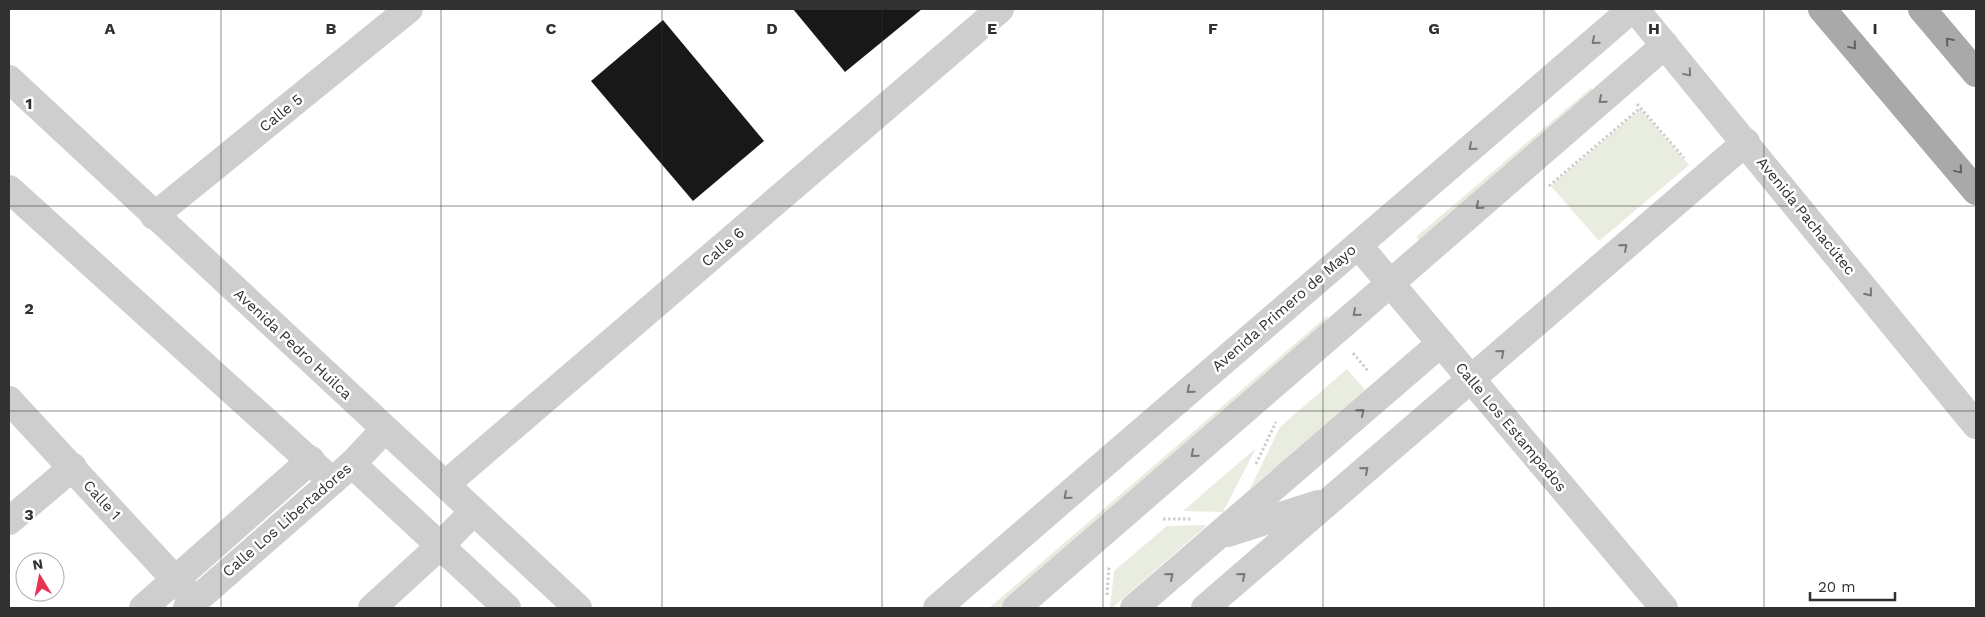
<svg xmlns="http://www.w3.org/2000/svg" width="1985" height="617" font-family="'Work Sans',sans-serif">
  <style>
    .green { fill: #e8eddf }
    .building { fill: #181818 }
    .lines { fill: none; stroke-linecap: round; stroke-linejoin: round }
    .path { stroke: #cecece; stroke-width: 3; stroke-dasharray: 2.5 2.5; stroke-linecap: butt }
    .minor { stroke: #cecece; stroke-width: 28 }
    .primary { stroke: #a9a9a9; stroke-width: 28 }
    .oneway { stroke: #787878 }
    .oneway2 { stroke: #616161 }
    .grid { fill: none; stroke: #313131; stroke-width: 1; stroke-opacity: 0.55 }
    .labels { text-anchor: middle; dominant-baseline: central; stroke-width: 5; stroke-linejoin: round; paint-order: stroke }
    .street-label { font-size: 15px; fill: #313131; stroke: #fff }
    .grid-label { font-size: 16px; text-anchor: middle; font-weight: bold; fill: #313131; stroke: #fff; stroke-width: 5; stroke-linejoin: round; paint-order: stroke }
  </style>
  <rect width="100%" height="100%" fill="#fff"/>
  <g class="green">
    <polygon points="1591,88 1600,99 1425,248 1416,237"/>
    <polygon points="1640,109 1689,165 1599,241 1551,186"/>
    <polygon points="1327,316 1335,326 1008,608 989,608"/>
    <polygon points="1347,369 1365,390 1250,489 1280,427"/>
    <polygon points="1256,448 1223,512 1183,511"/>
    <polygon points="1207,525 1112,608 1110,608 1114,571 1167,526"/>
  </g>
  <g class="building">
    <polygon points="793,9 922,9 845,72"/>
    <polygon points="663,20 764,141 693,201 591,81"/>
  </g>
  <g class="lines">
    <g class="path">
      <polyline points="1637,104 1684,158"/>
      <polyline points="1549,186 1640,108"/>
      <polyline points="1353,353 1368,371"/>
      <polyline points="1256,464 1276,422"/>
      <polyline points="1163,519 1193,519"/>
      <polyline points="1107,595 1109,566"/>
    </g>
    <g class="minor">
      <polyline points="1635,9 1976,425"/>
      <polyline points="9,79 578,608"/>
      <polyline points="9,189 332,481"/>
      <polyline points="154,216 409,9"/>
      <polyline points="1358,245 1664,608"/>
      <polyline points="9,400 195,601"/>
      <polyline points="352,464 507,608"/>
      <polyline points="446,484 1000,9"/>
      <polyline points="9,521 73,467"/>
      <polyline points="1228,533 1318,504"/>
      <polyline points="143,608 311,460"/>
      <polyline points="187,608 352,464 385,429"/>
      <polyline points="372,608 440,546 473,512"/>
      <polyline points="937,608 1632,9"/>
      <polyline points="1016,608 1665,45"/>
      <polyline points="1134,608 1441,343"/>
      <polyline points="1205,608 1746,142"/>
    </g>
    <g class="primary">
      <polyline points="1822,9 1976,191"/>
      <polyline points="1922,9 1976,73"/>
    </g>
  </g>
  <defs><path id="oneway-chevron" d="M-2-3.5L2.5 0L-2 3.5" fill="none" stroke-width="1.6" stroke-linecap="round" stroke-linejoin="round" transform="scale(1.25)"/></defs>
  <g class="oneway">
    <use href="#oneway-chevron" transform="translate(1595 41) rotate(139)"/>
    <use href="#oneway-chevron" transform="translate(1688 73) rotate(50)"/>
    <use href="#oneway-chevron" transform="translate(1602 100) rotate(139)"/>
    <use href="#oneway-chevron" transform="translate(1472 147) rotate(139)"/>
    <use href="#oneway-chevron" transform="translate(1479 206) rotate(139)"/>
    <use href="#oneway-chevron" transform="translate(1624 247) rotate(-41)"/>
    <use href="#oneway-chevron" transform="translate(1869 293) rotate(51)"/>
    <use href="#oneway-chevron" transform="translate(1356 313) rotate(139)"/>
    <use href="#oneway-chevron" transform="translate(1501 353) rotate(-41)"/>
    <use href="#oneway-chevron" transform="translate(1190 390) rotate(139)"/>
    <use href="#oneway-chevron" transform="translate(1361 412) rotate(-41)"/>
    <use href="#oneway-chevron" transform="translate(1194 454) rotate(139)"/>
    <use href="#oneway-chevron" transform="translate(1365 470) rotate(-41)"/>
    <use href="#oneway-chevron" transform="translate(1067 496) rotate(139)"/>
    <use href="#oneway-chevron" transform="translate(1170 576) rotate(-41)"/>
    <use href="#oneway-chevron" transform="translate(1242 576) rotate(-41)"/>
  </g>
  <g class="oneway2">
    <use href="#oneway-chevron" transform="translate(1949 41) rotate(-131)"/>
    <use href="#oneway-chevron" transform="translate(1853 46) rotate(50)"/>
    <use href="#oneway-chevron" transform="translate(1959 170) rotate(50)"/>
  </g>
  <path class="grid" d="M221,9V608M441,9V608M662,9V608M882,9V608M1103,9V608M1323,9V608M1544,9V608M1764,9V608M9,206H1976M9,411H1976"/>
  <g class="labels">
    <g class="street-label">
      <text transform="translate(281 113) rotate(-39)">Calle 5</text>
      <text transform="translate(1806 216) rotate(51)">Avenida Pachacútec</text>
      <text transform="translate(723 247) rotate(-41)">Calle 6</text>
      <text transform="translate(1284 308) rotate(-41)">Avenida Primero de Mayo</text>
      <text transform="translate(293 344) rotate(43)">Avenida Pedro Huilca</text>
      <text transform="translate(1511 427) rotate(50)">Calle Los Estampados</text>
      <text transform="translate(102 500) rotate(48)">Calle 1</text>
      <text transform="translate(287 520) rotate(-41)">Calle Los Libertadores</text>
    </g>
  </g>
  <g class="grid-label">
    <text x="110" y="34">A</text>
    <text x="331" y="34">B</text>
    <text x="551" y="34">C</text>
    <text x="772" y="34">D</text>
    <text x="992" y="34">E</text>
    <text x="1213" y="34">F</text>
    <text x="1434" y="34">G</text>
    <text x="1654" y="34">H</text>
    <text x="1875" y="34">I</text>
    <text x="29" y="109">1</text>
    <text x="29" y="314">2</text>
    <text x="29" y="520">3</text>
  </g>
  <rect width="1985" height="617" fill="none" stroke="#313131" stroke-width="20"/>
  <g transform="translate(40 577) rotate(350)"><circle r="24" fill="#ffffff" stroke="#adadad"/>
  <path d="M0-4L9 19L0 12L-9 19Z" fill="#e63454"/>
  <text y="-8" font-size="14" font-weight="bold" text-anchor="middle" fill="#313131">N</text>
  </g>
  <path d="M1810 592v8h85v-8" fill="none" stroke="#313131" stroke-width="2.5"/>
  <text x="1818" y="592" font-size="15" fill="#313131" stroke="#ffffff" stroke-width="4" paint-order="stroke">20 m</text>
</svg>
